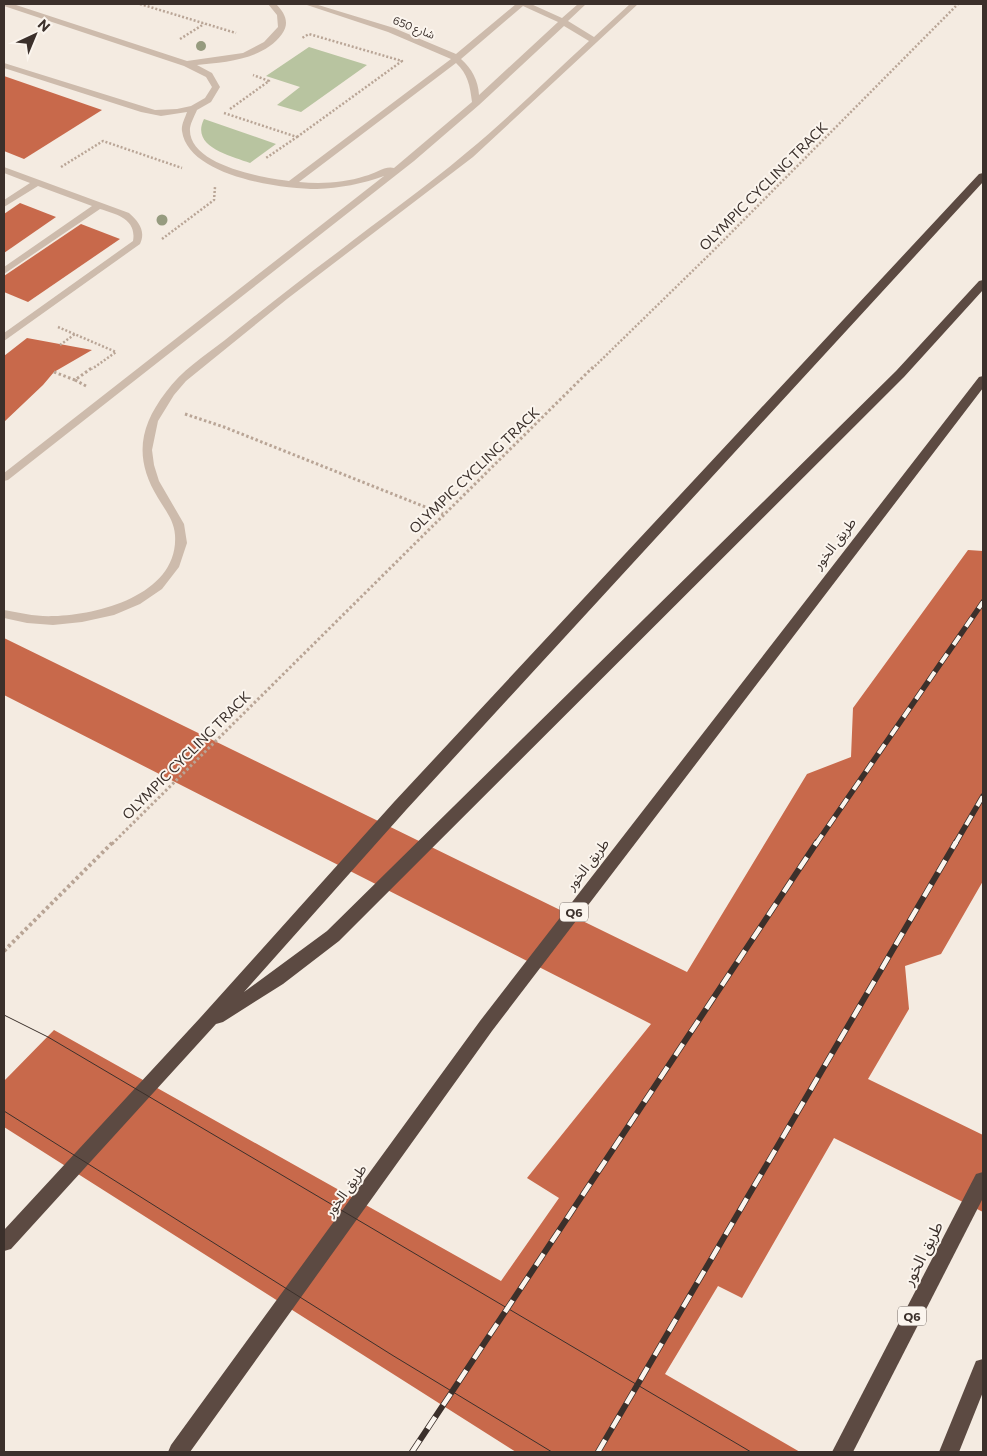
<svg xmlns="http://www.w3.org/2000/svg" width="987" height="1456" font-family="Commissioner,'Noto Sans Arabic',sans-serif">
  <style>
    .green { fill: #b8c4a0 }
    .building { fill: #c8694b }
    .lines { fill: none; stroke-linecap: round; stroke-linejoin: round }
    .path-far2 { stroke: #b9a596; stroke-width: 2.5; stroke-dasharray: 2 2; stroke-linecap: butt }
    .path-far1 { stroke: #b9a596; stroke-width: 3; stroke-dasharray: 2.5 2.5; stroke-linecap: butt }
    .path { stroke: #b9a596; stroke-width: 4; stroke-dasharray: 3 3; stroke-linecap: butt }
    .minor { fill: #cdbbac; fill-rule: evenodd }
    .highway { fill: #5c4a42; fill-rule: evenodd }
    .tram { stroke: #3b302b; stroke-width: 1 }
    .rail-far1-casing { stroke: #3b302b; stroke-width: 5.5 }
    .rail-casing { stroke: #3b302b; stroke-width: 6 }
    .rail-far1 { stroke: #fbf5ee; stroke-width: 4; stroke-dasharray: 11; stroke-linecap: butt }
    .rail { stroke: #fbf5ee; stroke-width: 4.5; stroke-dasharray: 14; stroke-linecap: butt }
    .tree { fill: #969b7f }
    .labels { text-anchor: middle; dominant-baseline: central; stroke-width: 4; stroke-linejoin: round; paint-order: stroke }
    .far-street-label { font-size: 11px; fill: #3b302b; stroke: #fbf5ee }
    .shield { fill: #fbf5ee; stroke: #756b66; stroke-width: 1 }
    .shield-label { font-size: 12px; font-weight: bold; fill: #3b302b }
    .street-label { font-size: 14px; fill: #3b302b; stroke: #fbf5ee }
    .near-street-label { font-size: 16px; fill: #3b302b; stroke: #fbf5ee }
  </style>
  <rect width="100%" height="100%" fill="#f4ebe1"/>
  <g class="green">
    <polygon points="309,47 367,65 301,112 277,105 300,87 266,76"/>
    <path d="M204,119L276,144L250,163C231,156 190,147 204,119Z"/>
  </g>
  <g class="building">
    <polygon points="4,76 102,110 24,159 4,151"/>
    <polygon points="20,203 56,217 4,253 4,214"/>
    <polygon points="81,224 120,239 28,302 4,292 4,276"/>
    <polygon points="27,338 92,350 54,372 43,385 4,422 4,356"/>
    <polygon points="968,550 983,551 983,881 941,954 905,966 909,1009 868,1079 983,1135 983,1212 834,1138 742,1298 718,1286 665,1374 800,1452 516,1452 4,1127 4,1081 54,1030 501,1281 559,1198 527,1178 651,1024 4,695 4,638 687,972 807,774 851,757 853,708"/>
  </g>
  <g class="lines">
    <g class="path-far2">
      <polyline points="140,4 236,33"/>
      <polyline points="180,39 204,24"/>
      <polyline points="230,109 269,81 253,75"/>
      <polyline points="224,113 297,137 266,158"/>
      <polyline points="297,137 402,61 309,34 302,38"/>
      <polyline points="61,167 103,141 182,168"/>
      <polyline points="162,239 214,200 215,187"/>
      <polyline points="58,327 116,352 92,369"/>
      <polyline points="60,345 75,334"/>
      <polyline points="592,369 712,252 958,4"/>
    </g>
    <g class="path-far1">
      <polyline points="54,372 75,380"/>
      <polyline points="86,386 75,380 93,367"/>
      <polyline points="185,414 224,427 443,514"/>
      <polyline points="112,844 593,367"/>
    </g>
    <polyline class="path" points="4,951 113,842"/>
    <g class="minor">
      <path d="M4,4H13L187,61L243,53L264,42L278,27L277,15L268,4H276C285,13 290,23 282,34C263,60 225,62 197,65L212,73L220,87L211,102L197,110C195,115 191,122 190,128C187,165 263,178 289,181L451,59L388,32L304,4H315L394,28L456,54L516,4H531L562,18L578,4H586L568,21L594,37L630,4H638L473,157L287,299L186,381L174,395L158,421L152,450L154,465L159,481L184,524L187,543L179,567L162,589L140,604L114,615L82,622L53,625L27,623L4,618V610C20,613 37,617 54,616C99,615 179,594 175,535C174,520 165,510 158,498C134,459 139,427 166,392C181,371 204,356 225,340C262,310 299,281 338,252C380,219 425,188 466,153C509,118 548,78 589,41L564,26L479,105L414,161L8,480L4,481V473L384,176C363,184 339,188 317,189C280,189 188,176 182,131C181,125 185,118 187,112L161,116L141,112L4,68V63L155,110L177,109L191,106L205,98L212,87L206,77L184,66L4,6ZM523,6L558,22L479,95C478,80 472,69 461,59ZM456,63C468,74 470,86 472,102L394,168C386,165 374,174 365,176C344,183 321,184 299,182Z"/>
      <path d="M4,167L129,213C139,222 146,231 140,244L4,341V333L133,241C137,219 116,214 100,209L4,274V267L92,206L38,186L4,207V200L30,183L4,173Z"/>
    </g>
    <g class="highway">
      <polygon points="983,173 983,182 406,810 244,992 327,931 896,371 979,281 983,280 983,290 904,377 339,941 283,984 223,1022 216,1024 11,1249 4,1251 4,1230 200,1018 394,802 979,174"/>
      <polygon points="983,376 983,388 492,1031 190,1452 168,1452 171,1445 480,1021 979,377"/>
      <polygon points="983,1172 983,1198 853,1452 832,1452 976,1174"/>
      <polygon points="983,1359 983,1392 959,1452 939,1452 976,1361"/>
    </g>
    <g class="tram">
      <polyline points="4,1015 48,1037 751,1452"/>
      <polyline points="4,1111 392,1355 552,1452"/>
    </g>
    <g class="rail-far1-casing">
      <g id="rail-far1">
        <polyline points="816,844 983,602"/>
        <polyline points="955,844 983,796"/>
      </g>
    </g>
    <g class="rail-casing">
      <g id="rail">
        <polyline points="412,1452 817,842"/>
        <polyline points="598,1452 956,842"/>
      </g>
    </g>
    <use href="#rail-far1" class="rail-far1"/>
    <use href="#rail" class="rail"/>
  </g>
  <g class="tree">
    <circle cx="201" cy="46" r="5"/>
    <circle cx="162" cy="220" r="5.5"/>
  </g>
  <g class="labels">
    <g class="far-street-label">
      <text transform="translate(414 27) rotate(21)">شارع 650</text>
    </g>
    <g class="shield">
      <rect x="560" y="902.5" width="28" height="19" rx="4"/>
      <rect x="898" y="1306.5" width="28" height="19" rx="4"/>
    </g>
    <g class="shield-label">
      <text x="574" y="912">Q6</text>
      <text x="912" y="1316">Q6</text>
    </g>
    <g class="street-label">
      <text transform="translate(763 186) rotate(-45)">OLYMPIC CYCLING TRACK</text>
      <text transform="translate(474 470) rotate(-44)">OLYMPIC CYCLING TRACK</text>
      <text transform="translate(834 543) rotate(-52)">طريق الخور</text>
      <text transform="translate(186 755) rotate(-45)">OLYMPIC CYCLING TRACK</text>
      <text transform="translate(587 864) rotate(-52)">طريق الخور</text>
      <text transform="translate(345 1190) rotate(-54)">طريق الخور</text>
    </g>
    <g class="near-street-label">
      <text transform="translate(922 1253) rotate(-63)">طريق الخور</text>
    </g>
  </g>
  <rect width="987" height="1456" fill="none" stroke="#3b302b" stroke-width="10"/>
  <g transform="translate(35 35) rotate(44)" stroke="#fbf5ee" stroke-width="4" paint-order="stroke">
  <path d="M0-4L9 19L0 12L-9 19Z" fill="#3b302b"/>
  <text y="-8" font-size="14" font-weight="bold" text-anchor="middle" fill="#3b302b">N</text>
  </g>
</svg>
